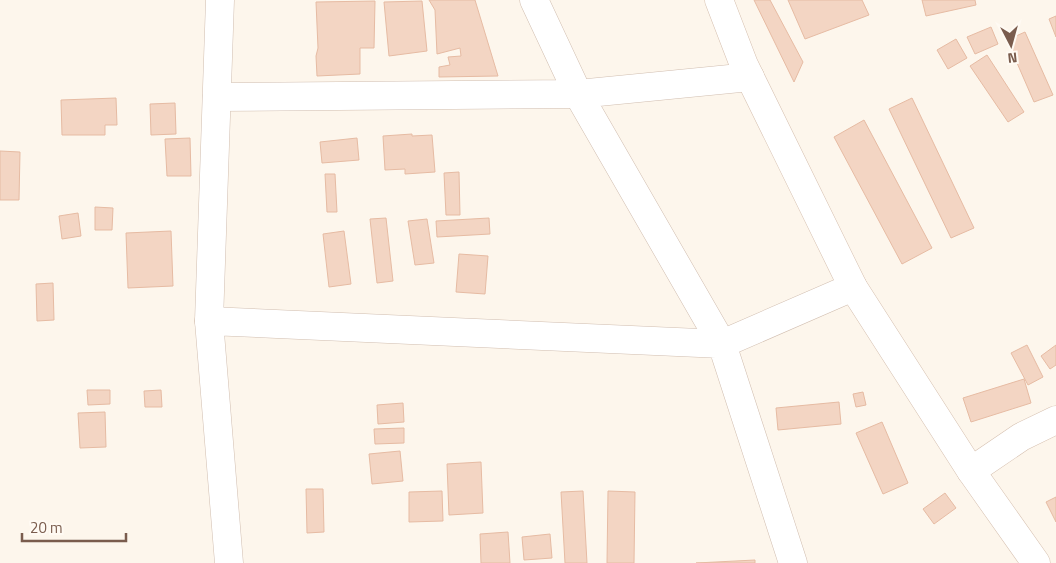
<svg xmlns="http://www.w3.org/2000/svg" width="1056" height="563" font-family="'Titillium Web',sans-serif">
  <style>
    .building { fill: #f3d5c3; stroke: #e6bba3 }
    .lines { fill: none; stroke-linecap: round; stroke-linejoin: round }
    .street-casing { stroke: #d1beb0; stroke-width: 29 }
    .secondary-casing { stroke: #d6c0b0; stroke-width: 29 }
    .street { stroke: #fff; stroke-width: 28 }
    .secondary { stroke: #fff; stroke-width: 28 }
  </style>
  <rect width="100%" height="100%" fill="#fdf6ec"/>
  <g class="building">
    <polygon points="429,0 475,0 498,76 439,77 439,67 450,65 448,57 461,56 460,48 437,54 435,10"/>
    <polygon points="754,0 770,0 803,62 794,82"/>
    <polygon points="788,0 862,0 869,15 805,39"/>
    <polygon points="922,0 975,0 976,5 926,16"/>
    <polygon points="375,1 374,48 360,48 360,74 317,76 316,56 318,48 316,2"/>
    <polygon points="422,1 427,51 389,56 384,2"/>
    <polygon points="1056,16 1056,37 1049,19"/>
    <polygon points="991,27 998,44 975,54 967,37"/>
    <polygon points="1025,32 1053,95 1034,102 1007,40"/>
    <polygon points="956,39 967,58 948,69 937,50"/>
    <polygon points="987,55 1024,112 1008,122 970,66"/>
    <polygon points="116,98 117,125 105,125 105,135 62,135 61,100"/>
    <polygon points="912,98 974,228 951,238 889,109"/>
    <polygon points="175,103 176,134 151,135 150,104"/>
    <polygon points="864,120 932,248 902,264 834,137"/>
    <polygon points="412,134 412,136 432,135 435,172 405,174 405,169 385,170 383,136"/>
    <polygon points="190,138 191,176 167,176 165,139"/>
    <polygon points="357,138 359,160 322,163 320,142"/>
    <polygon points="0,151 20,152 19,200 0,200"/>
    <polygon points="459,172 460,215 446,215 444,173"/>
    <polygon points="325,174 335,174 337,212 327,212"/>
    <polygon points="95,207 113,208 112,230 95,230"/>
    <polygon points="78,213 81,236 62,239 59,216"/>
    <polygon points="386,218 393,281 377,283 370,219"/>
    <polygon points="489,218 490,234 437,237 436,221"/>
    <polygon points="427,219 434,263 415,265 408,221"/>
    <polygon points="171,231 173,286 128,288 126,233"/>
    <polygon points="344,231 351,284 329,287 323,234"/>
    <polygon points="459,254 488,256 485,294 456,292"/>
    <polygon points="53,283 54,320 37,321 36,284"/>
    <polygon points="1027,345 1043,377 1028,385 1011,353"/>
    <polygon points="1056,345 1056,365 1050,369 1041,356"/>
    <polygon points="1024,379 1031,403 971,422 963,398"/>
    <polygon points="87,390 110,390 110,404 88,405"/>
    <polygon points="161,390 162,407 145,407 144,391"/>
    <polygon points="863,392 866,405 856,407 853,394"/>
    <polygon points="839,402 841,424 778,430 776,408"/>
    <polygon points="403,403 404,422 378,424 377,405"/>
    <polygon points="105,412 106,447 80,448 78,413"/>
    <polygon points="882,422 908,483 883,494 856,433"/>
    <polygon points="404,428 404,443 375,444 374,429"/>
    <polygon points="400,451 403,481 372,484 369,454"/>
    <polygon points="481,462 483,513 449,515 447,464"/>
    <polygon points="306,489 323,489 324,532 307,533"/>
    <polygon points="442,491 443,521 409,522 409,492"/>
    <polygon points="583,491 587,563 565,563 561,492"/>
    <polygon points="608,491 635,492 634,563 607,563"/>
    <polygon points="945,493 956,508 934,524 923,509"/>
    <polygon points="1056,497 1056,522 1046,502"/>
    <polygon points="508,532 510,563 481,563 480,534"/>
    <polygon points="550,534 552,558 524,560 522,537"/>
    <polygon points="755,560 755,563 696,563"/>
  </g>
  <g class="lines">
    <g class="street-casing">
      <g id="street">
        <polyline points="750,77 578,94 722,344 853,287"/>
        <polyline points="217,97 578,94 534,0"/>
        <polyline points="209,321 220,0"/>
        <polyline points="229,563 209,321 722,344 793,563"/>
      </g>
    </g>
    <g class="secondary-casing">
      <g id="secondary">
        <polyline points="719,0 744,65 853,287 971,471 1036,563"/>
        <polyline points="971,471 1021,437 1056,420"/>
      </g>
    </g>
    <use href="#street" class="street"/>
    <use href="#secondary" class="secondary"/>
  </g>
  <g transform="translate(1011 45) rotate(174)" stroke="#fffaf3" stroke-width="4" paint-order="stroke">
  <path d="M0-4L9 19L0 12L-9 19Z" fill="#7a5c4d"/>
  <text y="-8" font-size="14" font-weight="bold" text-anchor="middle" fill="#7a5c4d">N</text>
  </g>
  <path d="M22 533v8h104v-8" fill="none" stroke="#7a5c4d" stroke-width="2.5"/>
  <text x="30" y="533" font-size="15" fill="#7a5c4d" stroke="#fffaf3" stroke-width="4" paint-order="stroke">20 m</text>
</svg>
